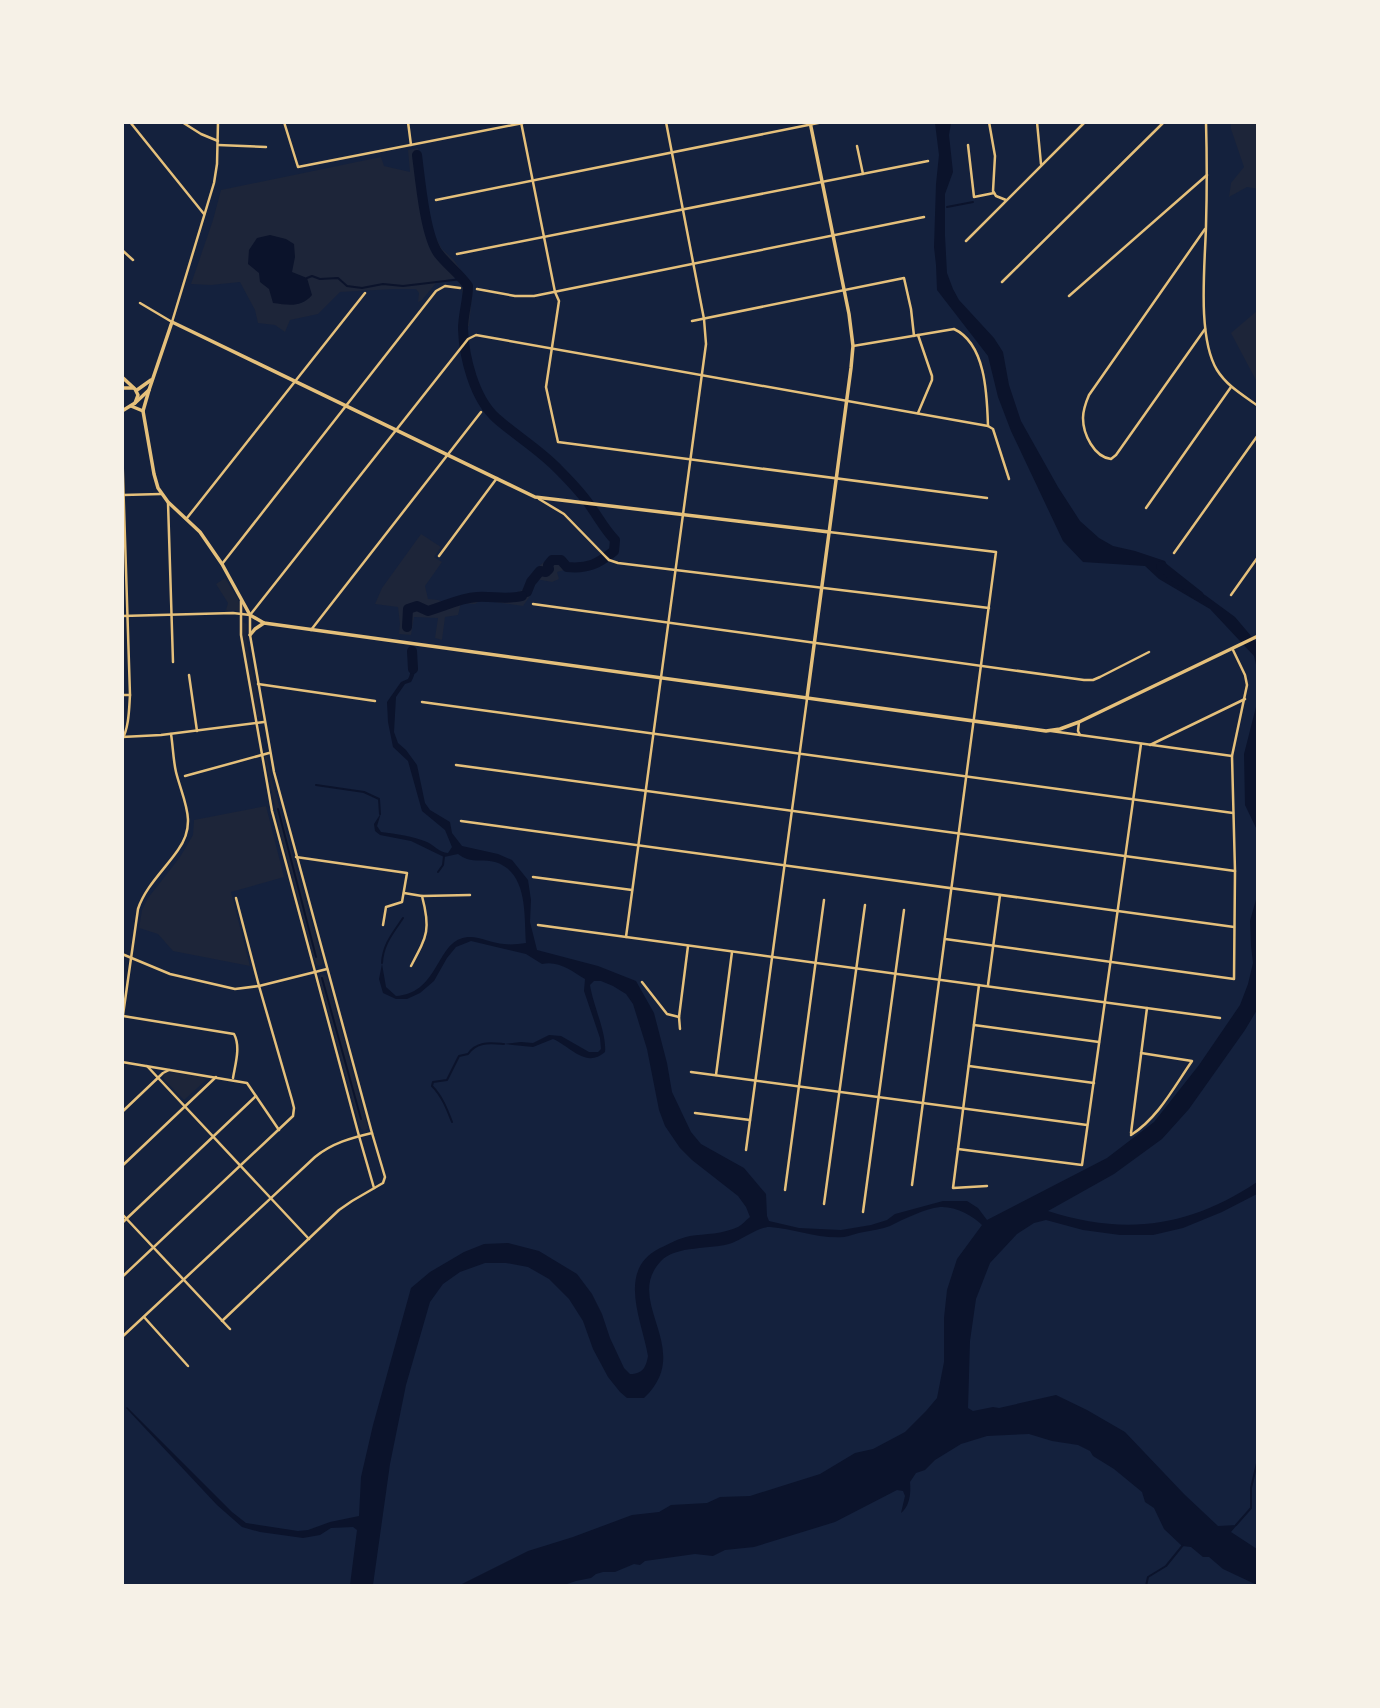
<svg xmlns="http://www.w3.org/2000/svg" width="1380" height="1708" font-family="Quicksand,sans-serif">
  <style>
    .green { fill: #1d2539 }
    .water { fill: #0b132b }
    .lines { fill: none; stroke-linecap: round; stroke-linejoin: round }
    .stream { stroke: #0b132b; stroke-width: 2 }
    .river { stroke: #0b132b; stroke-width: 10 }
    .minor { stroke: #e5c07b; stroke-width: 2.5 }
    .tertiary { stroke: #e5c07b; stroke-width: 2.5 }
    .secondary { stroke: #e5c07b; stroke-width: 3.5 }
  </style>
  <rect width="100%" height="100%" fill="#14213d"/>
  <g class="green">
    <polygon points="1231,123 1257,123 1258,189 1247,187 1229,197 1231,183 1244,167 1231,129"/>
    <path d="M418,148L432,231L442,249L453,259L473,287L469,326L459,331C462,312 468,295 456,278L437,282L422,300L418,302L419,293L416,289H394L340,292L318,314L290,320L285,332L275,325L258,323L255,310L240,282L211,285L191,284L213,220L221,190L381,157L384,166L410,172L408,150Z"/>
    <polygon points="1257,311 1257,382 1231,333"/>
    <path d="M421,534L441,547L434,557L442,562L425,586L428,599L438,600L444,602L483,593L514,594L524,589C528,578 542,558 556,557C562,557 566,562 571,566L589,563L600,560L604,564L596,568L570,572L568,569L557,572L559,579L552,582L536,579L530,596L523,606L481,600L475,604L461,603L458,615L445,617L442,640L435,638L438,618L414,617L411,635L399,634L400,624L398,607L375,604L382,588Z"/>
    <polygon points="225,578 238,599 240,611 226,610 228,603 216,584"/>
    <polygon points="243,622 247,624 246,637 261,716 260,718 257,717 242,635"/>
    <polygon points="266,756 267,757 273,784 321,956 323,963 320,966 316,964 314,958 280,832 265,757"/>
    <polygon points="266,806 284,877 231,892 250,966 173,951 158,934 139,928 142,910 148,898 180,857 193,835 194,820"/>
    <polygon points="321,974 325,975 327,977 368,1128 365,1131 361,1129 358,1120 319,979"/>
    <polygon points="168,1072 203,1077 206,1080 184,1100 164,1079 163,1075"/>
  </g>
  <g class="water">
    <polygon points="935,123 951,123 949,135 953,172 945,194 945,236 947,273 953,289 959,300 994,338 1003,352 1009,385 1021,421 1058,487 1080,521 1099,538 1113,546 1135,551 1165,561 1174,580 1205,595 1235,617 1257,643 1257,669 1254,656 1210,609 1159,579 1145,566 1083,562 1063,541 1011,431 998,397 988,356 937,290 936,265 934,247 936,184 939,155"/>
    <path d="M270,235L286,239L294,244L295,257L292,272L307,278L312,295C301,308 288,305 273,303L269,289L260,282L259,273L248,264L249,250L257,238Z"/>
    <path d="M413,658C416,668 416,673 411,682L405,684L396,697L394,732L398,743L406,750L417,765L425,803L430,810L450,822L452,833L462,846L498,854L512,860L528,880L531,900L530,922L537,950L598,966L636,981L654,1013L667,1063L672,1092L691,1132L701,1144L744,1168L766,1194L767,1216L769,1221L799,1228L841,1230L871,1225L887,1220L895,1214L943,1201H967L978,1208L987,1220L1107,1158L1154,1122L1199,1065L1240,1005L1248,984L1253,963L1251,946L1250,921L1257,896V1010L1245,1030L1189,1109L1162,1139L1114,1174L1048,1211C1125,1236 1190,1227 1257,1182V1194L1222,1212L1183,1228L1153,1235H1120L1083,1230L1046,1220L1034,1223L1017,1234L990,1263L976,1299L970,1341L968,1408L973,1411L993,1407L999,1408L1056,1395L1087,1410L1125,1432L1184,1494L1218,1526L1237,1525L1231,1532L1257,1549V1585L1223,1569L1209,1557H1203L1191,1547L1182,1546L1164,1529L1154,1508L1145,1502L1142,1492L1114,1469L1093,1456L1090,1451L1078,1445L1052,1441L1029,1434L987,1436L961,1444L935,1460L925,1470L916,1473L910,1482C911,1493 910,1506 901,1513L905,1496L903,1491L897,1490L835,1522L754,1547L725,1550L713,1556L695,1554L645,1561L640,1565L634,1564L615,1572H603L596,1574L591,1578L576,1581L564,1585H460L528,1551L573,1537L632,1515L659,1512L671,1505L707,1503L720,1497L750,1496L820,1474L855,1453L873,1449L905,1432L926,1411L937,1398L944,1362V1318L947,1290L957,1259L982,1225C972,1215 955,1206 940,1207C924,1209 904,1219 890,1226C882,1229 873,1230 864,1232C857,1233 850,1236 844,1237C818,1239 795,1229 770,1227C761,1226 742,1239 732,1243C711,1250 676,1245 661,1261C622,1302 696,1349 644,1398H627L620,1392L608,1377L593,1349L583,1321L569,1299L549,1279L528,1267L506,1263H485L460,1272L443,1284L430,1302L406,1385L390,1464L373,1585H350L357,1530L353,1527L331,1528L320,1535L303,1538L260,1532L242,1527L217,1505L126,1408L127,1407L232,1512L246,1523L298,1531L308,1530L330,1522L359,1516L361,1477L373,1425L411,1288L430,1272L464,1252L484,1244L508,1243L539,1251L577,1274L592,1294L602,1314L610,1338L624,1368L630,1374C643,1374 646,1367 648,1356C642,1320 616,1270 660,1248C669,1244 679,1238 690,1236C705,1234 723,1234 738,1227C742,1225 746,1220 750,1217L746,1207L738,1196L692,1160L680,1148L665,1126L659,1110L647,1049L633,1004L626,994L613,986L601,981H594L590,985C593,1005 607,1034 605,1052C586,1069 570,1046 553,1039L533,1047L504,1044L521,1042L533,1043L549,1035L561,1036L589,1052H598L601,1049L600,1038L584,991L585,979C572,971 558,960 542,964L526,954L471,941L456,947L447,958L434,981L420,993L407,999H396L383,993L379,979L382,964L386,987L396,996C436,994 437,947 460,939C475,933 488,943 504,944C511,945 519,944 526,943C524,914 528,872 495,862C485,859 475,862 467,859C464,858 461,856 458,854L444,857L411,841L380,835L375,831L374,824L381,813L377,826L381,832C396,834 413,836 427,842C435,846 439,852 448,853L452,847L445,830L422,811L408,761L393,747L388,722L387,702L401,682L408,679C412,672 410,665 413,658Z"/>
    <polygon points="1257,703 1258,755 1256,764 1258,776 1257,830 1245,805 1244,754"/>
  </g>
  <g class="lines">
    <g class="stream">
      <polyline points="947,207 973,202"/>
      <polyline points="307,278 312,276 320,279 338,278 347,286 362,288 383,284 403,286 462,279"/>
      <polyline points="316,785 364,792 379,799 380,814"/>
      <polyline points="278,809 316,957"/>
      <polyline points="438,872 443,865 444,856"/>
      <path d="M382,963C383,944 393,933 403,918"/>
      <polyline points="322,978 361,1119"/>
      <path d="M452,1122C447,1109 442,1096 432,1086L433,1082L447,1080L459,1056L468,1054C477,1041 490,1043 504,1044"/>
      <polyline points="1236,1525 1251,1508 1251,1488 1258,1459"/>
      <polyline points="1146,1586 1148,1577 1166,1566 1183,1545"/>
    </g>
    <g class="river">
      <path d="M417,155C420,178 425,235 438,253C447,265 460,274 468,286C468,300 463,314 463,329C464,357 474,398 496,418C515,435 540,450 558,469C570,481 584,495 593,510C600,520 606,531 615,540L614,551C598,564 588,569 567,567L561,560H552L548,565L549,569L546,572L540,571L531,582L527,592"/>
      <polyline points="1161,566 1199,596"/>
      <path d="M407,627L408,609L417,606L428,611C445,606 460,598 477,597C492,596 507,600 522,596"/>
      <polyline points="412,651 413,669"/>
    </g>
    <g class="minor">
      <polyline points="130,122 204,214"/>
      <polyline points="182,122 201,134 218,141"/>
      <polyline points="284,122 298,167 528,122"/>
      <polyline points="408,122 411,145"/>
      <polyline points="521,122 555,292 559,301 546,387 558,442 987,498"/>
      <polyline points="989,122 995,156 993,191 996,196 1006,200"/>
      <polyline points="1037,122 1041,164"/>
      <polyline points="218,145 266,147"/>
      <polyline points="968,145 974,197 994,193"/>
      <polyline points="857,146 863,174"/>
      <polyline points="436,200 823,122"/>
      <polyline points="966,241 1085,122"/>
      <polyline points="122,250 133,260"/>
      <polyline points="457,254 928,161"/>
      <polyline points="1002,282 1164,122"/>
      <polyline points="477,289 515,296 534,296 924,217"/>
      <polyline points="1069,296 1207,175"/>
      <polyline points="140,303 172,322"/>
      <polyline points="692,321 904,278 911,309 914,336"/>
      <path d="M1205,329L1116,455L1111,459C1094,457 1083,434 1083,418C1083,410 1086,402 1089,395L1205,229"/>
      <path d="M853,346L954,329C986,344 987,395 988,426L993,429L1009,479"/>
      <polyline points="918,413 932,380 932,376 918,335"/>
      <path d="M122,445L130,695C129,710 129,727 122,740"/>
      <polyline points="123,495 161,494"/>
      <polyline points="539,499 564,514 604,555 609,560 618,563 989,608"/>
      <polyline points="168,502 173,662"/>
      <polyline points="1146,508 1231,387"/>
      <polyline points="187,518 365,293"/>
      <polyline points="829,532 996,552 912,1185"/>
      <polyline points="1174,553 1258,435"/>
      <polyline points="439,556 497,478"/>
      <polyline points="222,564 436,291 445,286 460,288"/>
      <polyline points="1231,595 1258,557"/>
      <polyline points="533,604 1084,680 1093,680 1100,677 1149,652"/>
      <polyline points="122,616 233,613 250,615 468,339 476,335 988,426"/>
      <polyline points="311,630 481,412"/>
      <polyline points="189,675 197,731"/>
      <polyline points="258,684 375,701"/>
      <polyline points="122,695 130,695"/>
      <polyline points="422,702 1233,813"/>
      <polyline points="1079,722 1078,731 1080,735"/>
      <polyline points="1051,731 1232,756"/>
      <polyline points="122,737 161,735 264,722"/>
      <polyline points="1150,745 1245,699"/>
      <polyline points="456,765 1235,871"/>
      <polyline points="185,776 269,753"/>
      <polyline points="461,821 1234,927"/>
      <polyline points="296,857 407,873 402,902 386,907 383,925"/>
      <polyline points="533,877 632,890"/>
      <path d="M404,893L422,896C431,930 427,936 411,966"/>
      <polyline points="422,896 470,895"/>
      <polyline points="538,925 1220,1018"/>
      <polyline points="626,937 706,344 704,319 666,122"/>
      <polyline points="945,939 1234,979 1235,871 1232,756 1247,685 1245,675 1233,650"/>
      <polyline points="122,954 170,974 235,989 259,986 327,969"/>
      <polyline points="642,982 667,1014 679,1017"/>
      <polyline points="979,985 953,1188 987,1186"/>
      <polyline points="988,985 1000,895"/>
      <path d="M123,1016L234,1034C241,1047 235,1065 233,1078"/>
      <path d="M122,1022L138,909C145,887 165,869 178,850C198,823 183,800 176,772C173,759 173,746 171,734"/>
      <polyline points="974,1025 1099,1042"/>
      <polyline points="680,1029 679,1017 688,946"/>
      <polyline points="122,1062 247,1083 279,1130"/>
      <polyline points="147,1066 309,1239"/>
      <polyline points="969,1066 1094,1083"/>
      <polyline points="691,1072 1087,1125"/>
      <polyline points="716,1075 732,952"/>
      <polyline points="122,1112 163,1073 169,1070"/>
      <polyline points="695,1113 750,1120"/>
      <polyline points="1131,1133 1147,1008"/>
      <path d="M1131,1135C1158,1118 1174,1087 1192,1061L1141,1053"/>
      <polyline points="359,1136 374,1188"/>
      <polyline points="958,1149 1082,1165 1141,744"/>
      <polyline points="122,1166 216,1077"/>
      <polyline points="785,1190 824,900"/>
      <polyline points="824,1204 865,905"/>
      <polyline points="863,1212 904,910"/>
      <polyline points="122,1214 230,1329"/>
      <polyline points="122,1223 256,1096"/>
      <polyline points="122,1277 293,1116 294,1108 292,1100 259,986 236,898"/>
      <polyline points="144,1317 188,1366"/>
      <polyline points="222,1321 339,1210 352,1201 383,1183 385,1177 372,1133"/>
    </g>
    <g class="tertiary">
      <path d="M1206,122C1207,157 1207,191 1206,226C1205,265 1197,337 1217,370C1227,386 1243,395 1258,406"/>
      <polyline points="172,322 214,183 217,164 218,122"/>
      <polyline points="241,601 241,635 272,811 359,1136"/>
      <polyline points="746,1150 807,699"/>
      <path d="M122,1337L315,1157C332,1143 351,1138 372,1133L274,772L250,635V615"/>
    </g>
    <g class="secondary">
      <polyline points="122,377 135,389 138,395 135,403 122,411"/>
      <polyline points="122,388 133,388"/>
      <polyline points="137,390 151,380"/>
      <polyline points="149,390 143,411 154,474 158,488 168,502 200,532 222,564 250,615 264,623 1046,731 1060,729 1079,722 1258,636"/>
      <polyline points="135,403 149,390 172,322 535,497 829,532"/>
      <polyline points="131,406 143,411"/>
      <polyline points="250,635 255,629 264,623"/>
      <polyline points="807,698 851,368 853,346 849,314 810,122"/>
    </g>
  </g>
  <rect width="1380" height="1708" fill="none" stroke="#f6f1e7" stroke-width="248"/>
</svg>
